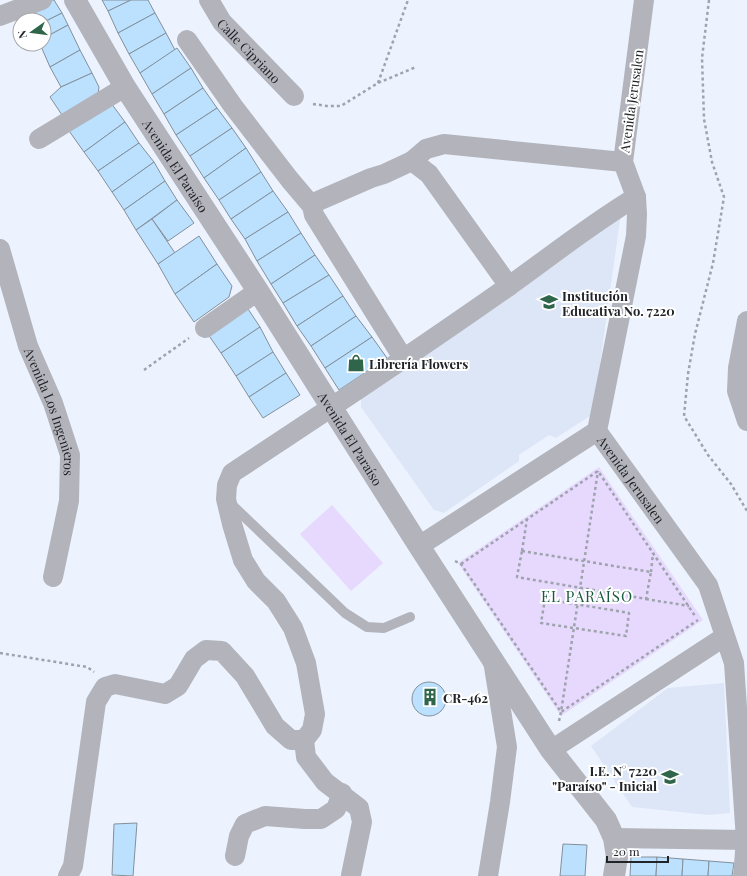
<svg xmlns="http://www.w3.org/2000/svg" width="747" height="876" font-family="'Playfair Display',serif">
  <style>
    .built { fill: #dce6f7 }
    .green { fill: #e7d9fe }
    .building { fill: #bbe1ff; stroke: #83909b }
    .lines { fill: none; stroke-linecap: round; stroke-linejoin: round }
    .path { stroke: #9ea3ac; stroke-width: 2.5; stroke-dasharray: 3 3; stroke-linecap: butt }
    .service { stroke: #b3b4bb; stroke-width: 10 }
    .minor { stroke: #b3b4bb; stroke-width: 20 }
    .tertiary { stroke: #b3b4bb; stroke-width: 22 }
    .labels { text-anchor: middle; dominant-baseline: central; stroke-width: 4; stroke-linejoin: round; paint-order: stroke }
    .street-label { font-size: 13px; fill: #202328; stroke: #fff }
    .poi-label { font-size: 13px; font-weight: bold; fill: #202328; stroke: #fff; text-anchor: start }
    .quarter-label { font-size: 15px; letter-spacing: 1px; fill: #18583c; stroke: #fff }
  </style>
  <rect width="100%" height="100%" fill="#ecf3ff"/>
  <g class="built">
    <polygon points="621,213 593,414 556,438 549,435 519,455 519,461 444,513 434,510 361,407 361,392"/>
    <polygon points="724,683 730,813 708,815 632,807 591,746 668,688"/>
  </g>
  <g class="green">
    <polygon points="599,467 703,620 561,716 458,563"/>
    <polygon points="332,505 383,563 351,591 300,534"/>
  </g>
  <g class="building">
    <polygon points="45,0 54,0 62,13 44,22 44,20 31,20 26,8"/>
    <polygon points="102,0 131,0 108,11"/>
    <polygon points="131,0 148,0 155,13 118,33 108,11"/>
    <polygon points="62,13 68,25 44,38 44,22"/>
    <polygon points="155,13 166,33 129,54 118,33"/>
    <polygon points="68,25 80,50 50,67 40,44 44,44 44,38"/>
    <polygon points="166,33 175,50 140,73 129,54"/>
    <polygon points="177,48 191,68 152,94 140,73"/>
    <polygon points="80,50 92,73 61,87 50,67"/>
    <polygon points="191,68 203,88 164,114 152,94"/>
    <polygon points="92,73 99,87 98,94 62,115 50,97 61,87"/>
    <polygon points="203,88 217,108 176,135 164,114"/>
    <polygon points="111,103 125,122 84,152 67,128"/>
    <polygon points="217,108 232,128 190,156 176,135"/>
    <polygon points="125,122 139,143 98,171 84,152"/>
    <polygon points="232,128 246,148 204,178 190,156"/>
    <polygon points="139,143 154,162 112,192 98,171"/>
    <polygon points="246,148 261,172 219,200 204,178"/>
    <polygon points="154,162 165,181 124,210 112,192"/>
    <polygon points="261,172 273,191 231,219 219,200"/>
    <polygon points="165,181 177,200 136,230 124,210"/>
    <polygon points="273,191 288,212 245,239 231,219"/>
    <polygon points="177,200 194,223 168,241 152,219"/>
    <polygon points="288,212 301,233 257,261 245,239"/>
    <polygon points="152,219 175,253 158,264 136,230"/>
    <polygon points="301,233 315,255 271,284 257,261"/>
    <polygon points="199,236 217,264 175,294 158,264"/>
    <polygon points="315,255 329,275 283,303 271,284"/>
    <polygon points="217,264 232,286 229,297 194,322 175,294"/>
    <polygon points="329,275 343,296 297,326 283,303"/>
    <polygon points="343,296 356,316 311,346 297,326"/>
    <polygon points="244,303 260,327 221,353 205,330"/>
    <polygon points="356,316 372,337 325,368 311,346"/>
    <polygon points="260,327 273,352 236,376 221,353"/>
    <polygon points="372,337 387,358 339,390 325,368"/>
    <polygon points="273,352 286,373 249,397 236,376"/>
    <polygon points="286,373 300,395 263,418 249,397"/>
    <circle cx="429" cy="699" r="17"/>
    <polygon points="137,823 133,876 112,875 114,824"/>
    <polygon points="563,844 587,845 585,876 560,876"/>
    <polygon points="631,857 657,857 656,876 630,876"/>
    <polygon points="657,857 683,859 682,876 656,876"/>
    <polygon points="683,859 709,861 708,876 682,876"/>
    <polygon points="709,861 734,863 732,876 708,876"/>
  </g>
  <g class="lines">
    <g class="path">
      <polyline points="709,0 702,58 704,119 712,162 724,197 713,263 695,334 688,374 684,416 708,455 731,484 747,511"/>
      <polyline points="378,83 408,0"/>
      <polyline points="313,104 327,106 341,106 378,83 416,67"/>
      <polyline points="144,370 189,338"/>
      <polygon points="522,551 651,572 646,599 517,577"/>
      <polyline points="522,551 527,519"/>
      <polyline points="455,561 461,564 561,712 698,620"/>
      <polyline points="461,564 598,471 695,616"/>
      <polyline points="651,572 653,553"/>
      <polygon points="545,599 629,613 626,636 541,623"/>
      <polyline points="646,599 689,606"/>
      <polyline points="0,653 87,667 94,672"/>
      <polyline points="559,721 561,712 598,471"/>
    </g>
    <polyline class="service" points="230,503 345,613 367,627 384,628 410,617"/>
    <g class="minor">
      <path id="s1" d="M209,0L222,22L294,96"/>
      <path id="s2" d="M644,0L623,162L636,197L637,214L636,236L597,431L708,585L734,663L746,840L743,876"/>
      <polyline points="0,16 42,0"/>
      <polyline points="187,40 233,106 290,180 312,206 314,215 403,358"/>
      <polyline points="39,139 125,87"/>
      <polyline points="412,161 429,174 509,286"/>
      <polyline points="312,206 318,201 371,178 384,174 412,161 426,149 444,144 623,162"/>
      <path id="s3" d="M0,249L28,346L53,403L70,455L69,501L53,577"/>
      <polyline points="747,321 738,368 737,391 747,421"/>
      <polyline points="205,328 258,291"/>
      <polyline points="419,546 597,431"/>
      <polyline points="304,740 306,757 325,782 359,808 362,822 351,875"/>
      <polyline points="551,750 724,637"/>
      <polyline points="614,838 746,840"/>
      <polyline points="235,856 239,836 245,824 265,816 305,819 321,819 336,809 342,793"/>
      <path d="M68,876L73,866L96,702L105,687L115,684L165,694L178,686L194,659L206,650L222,651L245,676L275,726L291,740H304L312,730L315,714L306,663L293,628L276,601L256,581L243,560L232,524L226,499L227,485L232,473C325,412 418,350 509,286C551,256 591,224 636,197"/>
      <polyline points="488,876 500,802 507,747 493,661"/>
    </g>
    <path class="tertiary" id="s4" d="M75,0L125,87L258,291L419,546L551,750L606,820L614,838L617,857L614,876"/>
  </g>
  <defs>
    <g id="school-bare" transform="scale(1.38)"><path d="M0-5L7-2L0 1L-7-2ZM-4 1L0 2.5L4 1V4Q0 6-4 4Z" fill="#2f654a" stroke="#fff" stroke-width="2.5" paint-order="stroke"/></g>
    <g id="shop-bare" transform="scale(1.38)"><path d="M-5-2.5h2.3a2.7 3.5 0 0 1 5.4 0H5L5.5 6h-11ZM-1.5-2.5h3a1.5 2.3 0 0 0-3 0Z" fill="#2f654a" stroke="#fff" stroke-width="2.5" paint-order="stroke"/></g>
    <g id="building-bare" transform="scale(1.38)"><path d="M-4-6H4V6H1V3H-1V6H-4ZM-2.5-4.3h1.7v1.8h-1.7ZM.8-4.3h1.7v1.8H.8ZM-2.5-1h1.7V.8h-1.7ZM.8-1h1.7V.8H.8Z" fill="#2f654a" stroke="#fff" stroke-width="2.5" paint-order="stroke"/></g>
  </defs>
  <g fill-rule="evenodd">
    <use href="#school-bare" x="549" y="302"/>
    <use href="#shop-bare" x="356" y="363"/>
    <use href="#building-bare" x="430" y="697"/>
    <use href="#school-bare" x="670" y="777"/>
  </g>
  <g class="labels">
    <g class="street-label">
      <text stroke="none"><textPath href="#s1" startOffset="65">Calle Cipriano</textPath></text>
      <text transform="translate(631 101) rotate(-82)">Avenida Jerusalen</text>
      <text stroke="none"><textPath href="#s4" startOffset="194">Avenida El Paraíso</textPath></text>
      <text stroke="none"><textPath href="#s3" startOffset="171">Avenida Los Ingenieros</textPath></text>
      <text stroke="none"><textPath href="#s4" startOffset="518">Avenida El Paraíso</textPath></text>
      <text stroke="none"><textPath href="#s2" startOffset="498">Avenida Jerusalen</textPath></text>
    </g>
    <g class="poi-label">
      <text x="562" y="295">Institución<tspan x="562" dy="15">Educativa No. 7220</tspan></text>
      <text x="369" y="363">Librería Flowers</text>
      <text x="443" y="697">CR-462</text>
      <text x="657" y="770" text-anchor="end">I.E. N° 7220<tspan x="657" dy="15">"Paraíso" - Inicial</tspan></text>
    </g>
    <g class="quarter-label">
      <text x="587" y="596">EL PARAÍSO</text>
    </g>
  </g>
  <g transform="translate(32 32) rotate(256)"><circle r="19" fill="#ffffff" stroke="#a6a7a9"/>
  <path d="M0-3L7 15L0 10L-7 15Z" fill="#2f654a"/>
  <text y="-6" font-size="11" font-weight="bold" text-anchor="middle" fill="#202328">N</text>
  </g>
  <path d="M607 856v6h61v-6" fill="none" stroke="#202328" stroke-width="2"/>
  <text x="613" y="856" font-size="12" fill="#202328" stroke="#ffffff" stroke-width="3" paint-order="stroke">20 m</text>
</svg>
